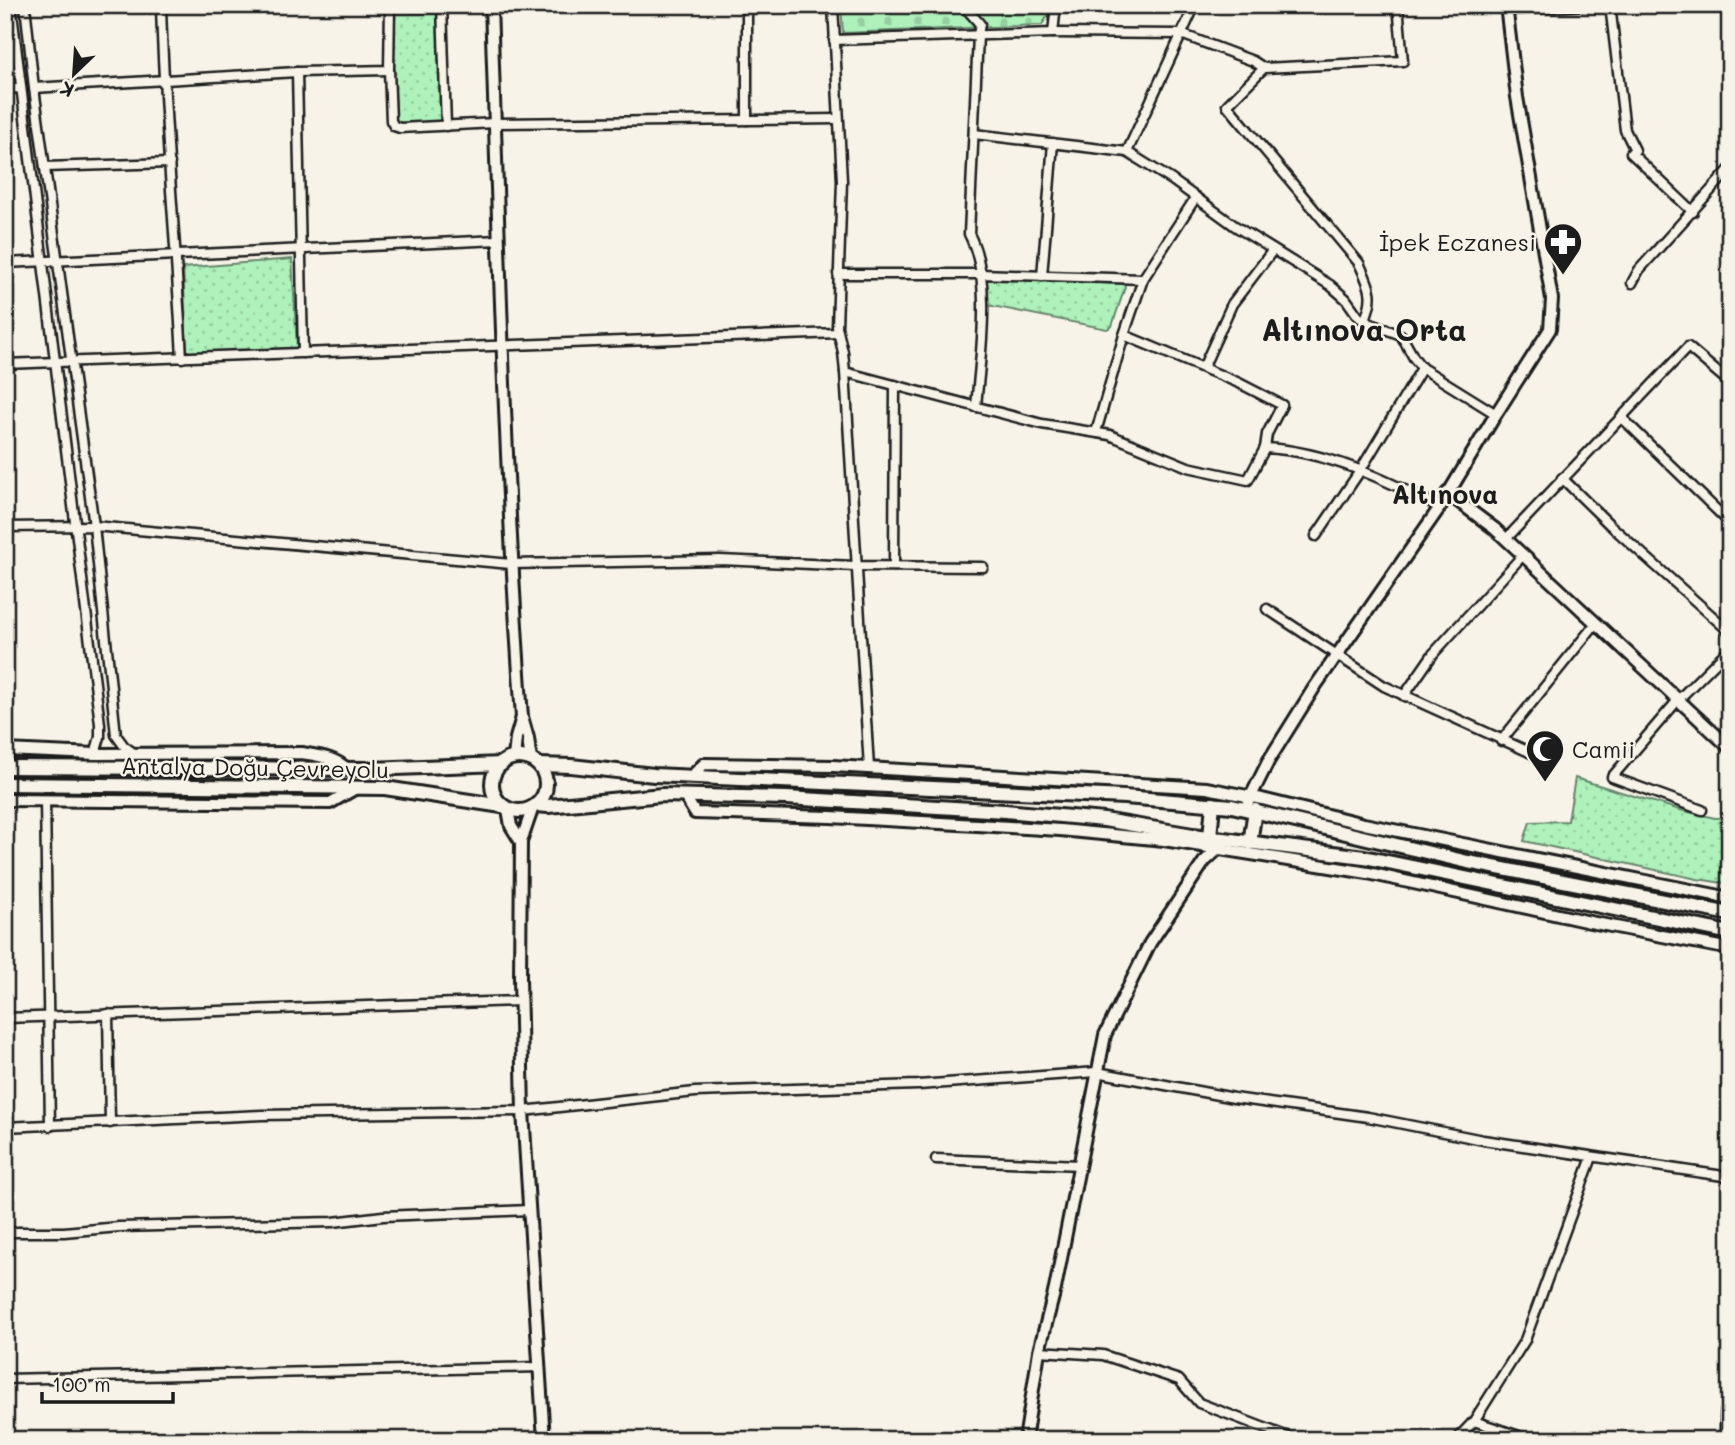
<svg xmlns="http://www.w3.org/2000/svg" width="1735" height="1445" font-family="Mali,sans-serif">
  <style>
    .cemetery { fill: url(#cemetery-stones); stroke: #65866c; stroke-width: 2 }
    .park { fill: url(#park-dots); stroke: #65866c; stroke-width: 2 }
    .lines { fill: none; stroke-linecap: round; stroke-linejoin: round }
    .minor-casing { stroke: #1c1c1c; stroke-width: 13 }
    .tertiary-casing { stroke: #1c1c1c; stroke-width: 16 }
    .primary-casing { stroke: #1c1c1c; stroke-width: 18 }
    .minor { stroke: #f7f3e8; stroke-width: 8 }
    .tertiary { stroke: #f7f3e8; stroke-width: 10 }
    .primary { stroke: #f7f3e8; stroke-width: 12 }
    .labels { text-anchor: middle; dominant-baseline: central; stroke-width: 5; stroke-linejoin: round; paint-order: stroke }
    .poi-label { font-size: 23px; fill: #1c1c1c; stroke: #f7f3e8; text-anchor: end }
    .street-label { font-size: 23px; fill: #1c1c1c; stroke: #f7f3e8 }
    .quarter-label { font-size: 26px; font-weight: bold; fill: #1c1c1c; stroke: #f7f3e8 }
    .district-label { font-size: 30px; font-weight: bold; fill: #1c1c1c; stroke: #f7f3e8 }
  </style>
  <defs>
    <pattern id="cemetery-stones" width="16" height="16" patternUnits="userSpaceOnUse" patternTransform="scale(1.75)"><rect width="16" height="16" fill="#aef1bb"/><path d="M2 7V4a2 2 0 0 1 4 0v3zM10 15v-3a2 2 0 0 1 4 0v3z" fill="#95cea0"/></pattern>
    <pattern id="park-dots" width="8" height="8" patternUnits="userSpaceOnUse" patternTransform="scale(1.75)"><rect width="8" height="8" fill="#aef1bb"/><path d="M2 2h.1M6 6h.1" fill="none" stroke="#95cea0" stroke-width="1.8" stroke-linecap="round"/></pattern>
  </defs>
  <rect width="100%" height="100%" fill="#f7f3e8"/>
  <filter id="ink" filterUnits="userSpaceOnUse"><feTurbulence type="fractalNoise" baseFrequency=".0143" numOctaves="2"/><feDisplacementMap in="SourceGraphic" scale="14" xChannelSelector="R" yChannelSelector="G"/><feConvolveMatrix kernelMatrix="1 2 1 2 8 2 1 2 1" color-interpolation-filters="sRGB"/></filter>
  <g filter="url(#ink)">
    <polygon class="cemetery" points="841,5 1051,5 1050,12 1042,25 843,33"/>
    <g class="park">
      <polygon points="397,12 438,13 441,122 438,124 396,123 392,15"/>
      <polygon points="292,259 297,349 187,352 183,268"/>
      <polygon points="986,279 1124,284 1125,287 1112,326 1107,329 987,305 983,282"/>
      <polygon points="1575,778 1680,810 1715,818 1730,817 1730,884 1697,879 1524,841 1530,822 1568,821"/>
    </g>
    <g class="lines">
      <g class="minor-casing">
        <g id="minor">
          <polyline points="11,5 100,724 100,737 95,754"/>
          <polyline points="25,5 34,88 94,526 116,735 124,746 135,754"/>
          <path d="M161,5C164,123 176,240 182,358"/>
          <polyline points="442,5 446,126"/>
          <polyline points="747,5 747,120"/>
          <path d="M833,5L842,181L837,327L843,352L845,372L1042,424L1110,435L1188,467L1248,480L1265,448C1327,451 1386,480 1440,507"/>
          <path d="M963,5L980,24L978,35L969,234C993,279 980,357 976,407"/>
          <polyline points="1610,5 1625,130 1635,150"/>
          <polyline points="1717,5 1730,12"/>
          <polyline points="1506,10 1589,5"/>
          <polyline points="1053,33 1181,34 1253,61 1264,68 1403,61 1398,5"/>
          <polyline points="834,40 1053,33 1056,5"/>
          <path d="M1264,68L1227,105L1359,263C1370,287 1376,296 1364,321"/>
          <polyline points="389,70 391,121 394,126 400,128 495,123 838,119"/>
          <polyline points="297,72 303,353"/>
          <polyline points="34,88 297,72 389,70 390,5"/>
          <polyline points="5,89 21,88"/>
          <polyline points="974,134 1127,152 1172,180 1235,226 1330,285 1346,299 1358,316 1364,321 1401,335 1414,358 1422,368 1496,414"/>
          <polyline points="1127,152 1195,5"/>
          <polyline points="1631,153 1693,212"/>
          <polyline points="45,167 170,163"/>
          <polyline points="5,263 499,240"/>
          <polyline points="838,274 980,274 1143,279"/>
          <polyline points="1042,276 1053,143"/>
          <polyline points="1632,283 1639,270 1730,169"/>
          <polyline points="1124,335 1239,383 1282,405 1267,434 1265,448"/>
          <polyline points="5,364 838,333"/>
          <polyline points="1203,368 1232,304 1273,250"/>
          <polyline points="845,372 869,768"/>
          <polyline points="1621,417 1730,523"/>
          <polyline points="1096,432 1124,335 1143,279 1196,197"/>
          <polyline points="1562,478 1609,524 1730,632"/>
          <polyline points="5,527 94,526 511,564 720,560 855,566 983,567"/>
          <polyline points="1316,536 1360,471 1422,368"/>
          <polyline points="1506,539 1688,347 1730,383"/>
          <polyline points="894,566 895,385"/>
          <polyline points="1267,609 1384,686 1538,756"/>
          <polyline points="1404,696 1433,654 1523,555"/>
          <polyline points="1501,741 1596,623"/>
          <polyline points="45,800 50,1126"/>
          <polyline points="1702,810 1612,777 1678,700 1730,648"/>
          <polyline points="108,1014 110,1123"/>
          <polyline points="5,1018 520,1001"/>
          <polyline points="5,1127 262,1115 523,1111 695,1092 918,1085 1097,1072 1234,1098 1368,1117 1483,1140 1730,1177"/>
          <polyline points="936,1159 1080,1165"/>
          <polyline points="5,1232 64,1232 119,1227 333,1222 383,1216 529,1210"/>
          <polyline points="1039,1351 1103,1355 1179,1380 1199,1403 1296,1440"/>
          <polyline points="5,1379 540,1367"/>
          <polyline points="1474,1421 1531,1440"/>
          <polyline points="1456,1440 1474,1421 1525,1340 1592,1157"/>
        </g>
      </g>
      <g class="tertiary-casing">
        <g id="tertiary">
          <path d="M491,5C499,243 505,480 522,717L528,738L531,761"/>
          <polyline points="1447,493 1495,529 1730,748"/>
          <path d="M5,750L95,754L302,753C319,756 334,757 347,769"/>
          <polyline points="514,758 516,738 522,717"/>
          <polyline points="691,777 704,764 833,766 1207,788 1262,799 1364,824 1730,898"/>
          <polyline points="684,795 695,813 830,817 977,825 1060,830 1164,840 1368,873 1590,922 1730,949"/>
          <polyline points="5,800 330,803 356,788"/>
          <polyline points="1248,802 1269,760 1314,688 1440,507 1496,414 1550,329 1552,299 1517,97 1506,5"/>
          <polyline points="533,807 521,842 520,979 523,1111 544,1440"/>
          <polyline points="508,809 511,826 521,842"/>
          <polyline points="1025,1440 1039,1351 1055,1289 1105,1035 1150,943 1204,862 1220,847"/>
          <polyline points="1726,1440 1727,1412 1730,1401"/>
        </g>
      </g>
      <g class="primary-casing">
        <g id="primary">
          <circle cx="519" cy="784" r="27"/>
          <polyline points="539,765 571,766 654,775 1125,797 1232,806 1468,862 1730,914"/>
          <polyline points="5,767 370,769 502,764"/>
          <polyline points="5,784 385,788 502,806"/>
          <polyline points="536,805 548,806 662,795 786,798 1005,811 1104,820 1193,835 1364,857 1730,933"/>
          <polyline points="1210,837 1213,804"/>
          <polyline points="1250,843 1255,810"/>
        </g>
      </g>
      <use href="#minor" class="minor"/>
      <use href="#tertiary" class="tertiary"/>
      <use href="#primary" class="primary"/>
    </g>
  </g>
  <defs>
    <g id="pharmacy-pin" transform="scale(2.0125)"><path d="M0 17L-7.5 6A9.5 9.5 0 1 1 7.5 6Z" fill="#1c1c1c" stroke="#f7f3e8"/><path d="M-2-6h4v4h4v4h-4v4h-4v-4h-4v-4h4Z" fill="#fff"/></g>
    <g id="mosque-pin" transform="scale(2.0125)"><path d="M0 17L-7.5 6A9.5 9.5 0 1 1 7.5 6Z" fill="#1c1c1c" stroke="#f7f3e8"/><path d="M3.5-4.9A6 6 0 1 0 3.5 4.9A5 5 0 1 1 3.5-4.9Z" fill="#fff"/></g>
  </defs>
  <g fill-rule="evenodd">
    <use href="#pharmacy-pin" x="1563" y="242"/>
    <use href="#mosque-pin" x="1545" y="749"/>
  </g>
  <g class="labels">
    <g class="poi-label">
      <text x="1536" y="242">İpek Eczanesi</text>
      <text x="1572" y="749" text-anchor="start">Camii</text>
    </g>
    <g class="street-label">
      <text transform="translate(255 767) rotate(1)">Antalya Doğu Çevreyolu</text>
    </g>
    <g class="quarter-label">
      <text x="1445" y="494">Altınova</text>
    </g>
    <g class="district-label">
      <text x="1364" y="329">Altınova Orta</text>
    </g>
  </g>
  <rect width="1735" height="1445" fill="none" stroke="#f7f3e8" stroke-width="28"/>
  <rect x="14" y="14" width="1707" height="1417" fill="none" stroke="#1c1c1c" stroke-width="2.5" filter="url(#ink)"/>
  <g transform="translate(74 74) rotate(205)" stroke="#f7f3e8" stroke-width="5" paint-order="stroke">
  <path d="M0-5L12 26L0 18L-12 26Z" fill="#1c1c1c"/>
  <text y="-10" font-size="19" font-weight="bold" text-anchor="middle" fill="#1c1c1c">K</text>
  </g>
  <path d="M42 1392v10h131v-10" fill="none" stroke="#1c1c1c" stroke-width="3.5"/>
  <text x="52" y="1392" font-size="21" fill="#1c1c1c" stroke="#f7f3e8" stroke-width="5" paint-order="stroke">100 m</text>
</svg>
